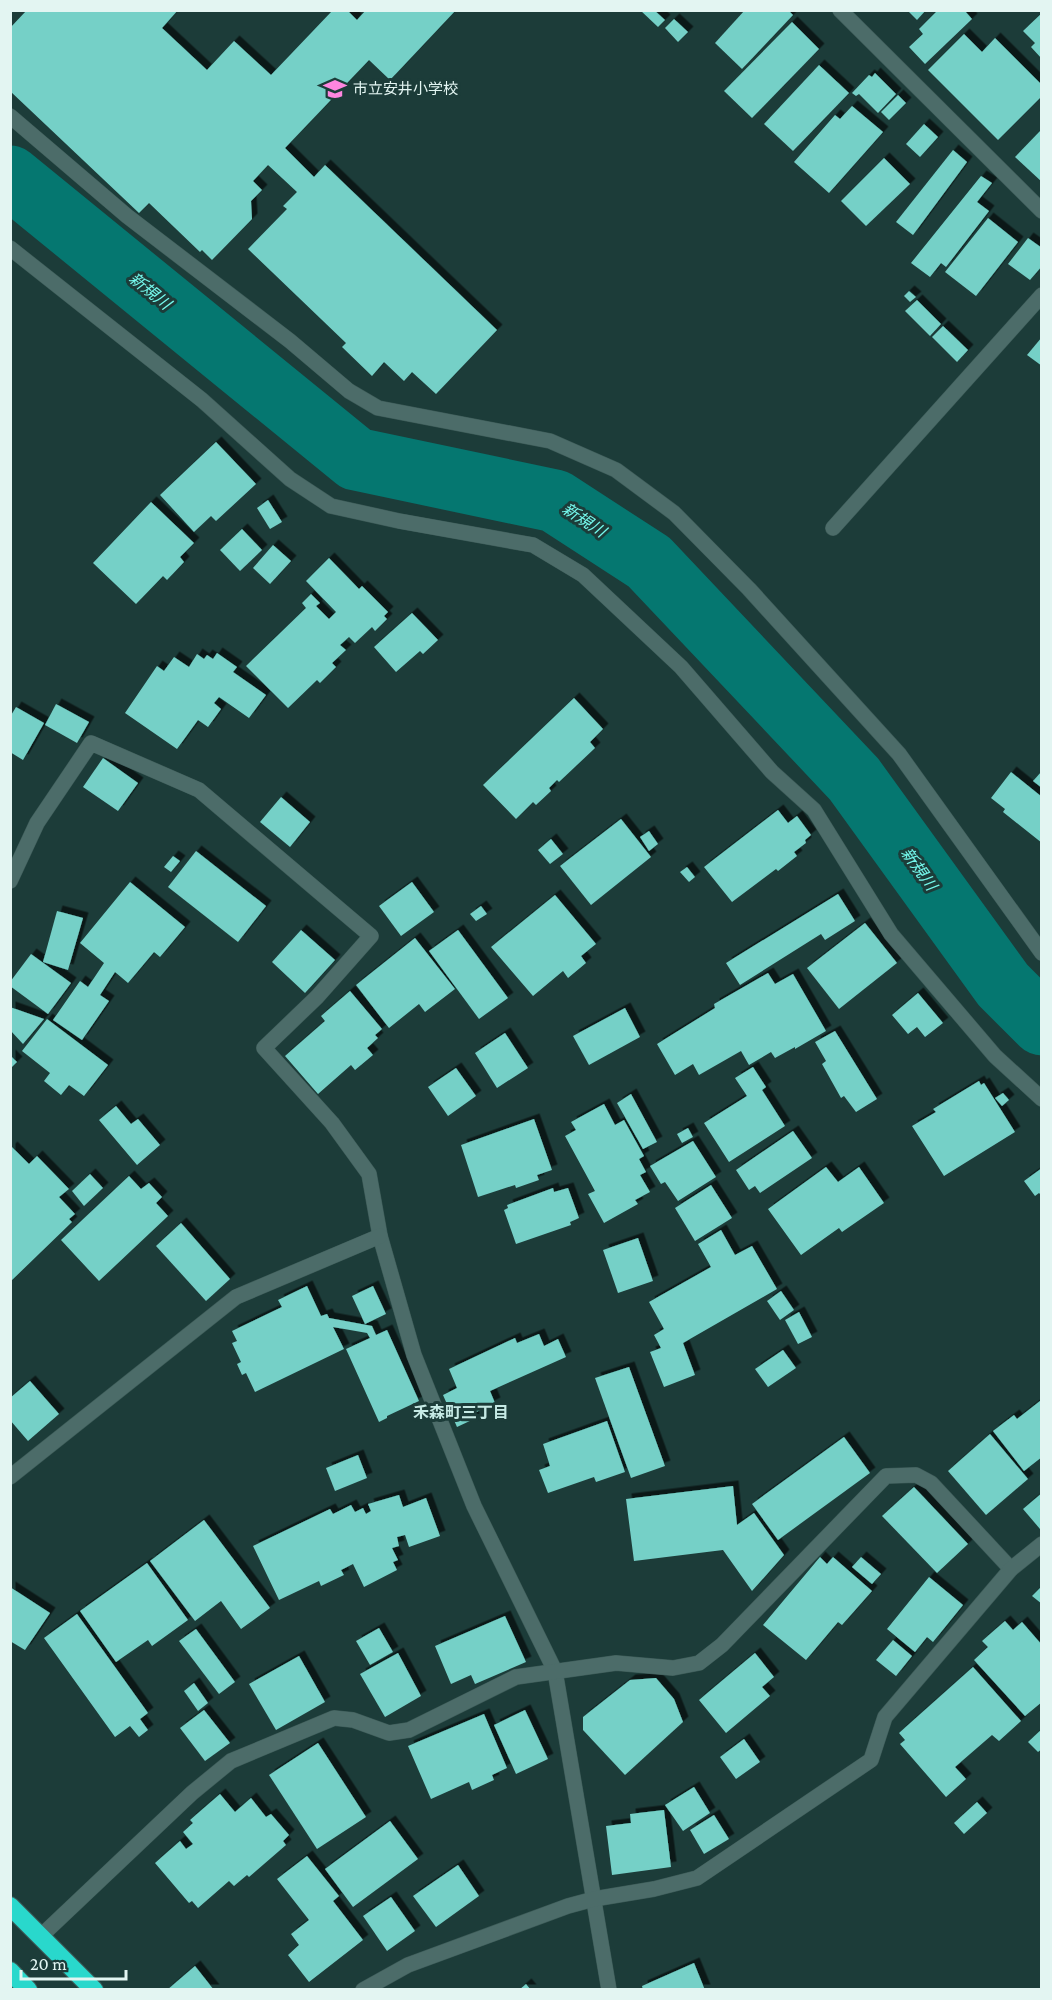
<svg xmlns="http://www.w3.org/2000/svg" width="1052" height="2000" font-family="'Crimson Pro','Noto Sans JP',serif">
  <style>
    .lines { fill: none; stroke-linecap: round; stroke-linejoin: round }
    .river { stroke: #057770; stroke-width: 63 }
    .building { fill: #75d0c7; filter: url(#shadow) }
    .minor-casing { stroke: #3c5a57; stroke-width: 16 }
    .highway-casing { stroke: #3c5a57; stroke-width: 20 }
    .minor { stroke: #4c6c69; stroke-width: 15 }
    .highway { stroke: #29d8cc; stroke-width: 18 }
    .labels { text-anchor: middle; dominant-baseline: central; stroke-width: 6; stroke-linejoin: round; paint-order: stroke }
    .poi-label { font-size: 15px; fill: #e3f5f2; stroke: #1c3c39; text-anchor: start }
    .water-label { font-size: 16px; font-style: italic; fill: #75f9ed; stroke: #1c3c39 }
    .neighbourhood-label { font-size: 16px; font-weight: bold; fill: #c6eae5; stroke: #1c3c39 }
  </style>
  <defs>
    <filter id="shadow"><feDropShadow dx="5.5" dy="-5.5" stdDeviation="0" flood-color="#0009"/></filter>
  </defs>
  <rect width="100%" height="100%" fill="#1c3c39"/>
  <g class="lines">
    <polyline class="river" points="10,177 356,459 555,501 649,562 854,779 1003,985 1042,1024"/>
  </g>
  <g class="building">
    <polygon points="27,10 178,10 162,28 207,70 234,41 271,75 333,10 347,10 357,20 366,10 456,10 390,80 369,60 285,148 314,177 325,165 497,330 436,394 412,372 404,381 384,362 372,376 342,347 346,343 248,249 287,209 283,206 297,192 268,165 253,181 262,190 251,201 252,219 212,260 202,250 200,252 149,203 139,213 10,91 10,28"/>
    <polygon points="640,10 654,10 665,20 658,27"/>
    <polygon points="745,10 788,10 793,15 742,69 715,43"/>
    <polygon points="907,10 926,10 917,20"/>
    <polygon points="938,10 964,10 972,19 925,64 909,47 923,34 919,29"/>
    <polygon points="1042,13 1042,59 1031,47 1035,43 1023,31"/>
    <polygon points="674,19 688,32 678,42 665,28"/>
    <polygon points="792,22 819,49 752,118 724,91"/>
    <polygon points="964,34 982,52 995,38 1042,85 1042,96 998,140 928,70"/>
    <polygon points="819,65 849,93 793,151 764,124"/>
    <polygon points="875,73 896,94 878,113 859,94 856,96 852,93 869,75 872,77"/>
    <polygon points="898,95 906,103 889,120 881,112"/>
    <polygon points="852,106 883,132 829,193 794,162 835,115 840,119"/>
    <polygon points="924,124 938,137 920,157 906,144"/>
    <polygon points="1042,129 1042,182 1015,157"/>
    <polygon points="953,150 967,162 913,235 896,222"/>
    <polygon points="884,158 910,184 866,226 841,201"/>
    <polygon points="981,176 992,183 977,202 989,211 946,267 941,263 930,277 911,263"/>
    <polygon points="988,218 1018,242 976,296 945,272"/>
    <polygon points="1028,238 1042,248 1042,266 1030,280 1008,264"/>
    <polygon points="909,291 916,297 910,302 904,296"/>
    <polygon points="917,300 941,324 930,336 905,311"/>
    <polygon points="943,326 968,350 957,362 932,337"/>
    <polygon points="1042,337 1042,366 1027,355"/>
    <polygon points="216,442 256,484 216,521 211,516 194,532 160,495"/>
    <polygon points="268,500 282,522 270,529 257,508"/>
    <polygon points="151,502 194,543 180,557 184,562 167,580 163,576 136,604 93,563"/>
    <polygon points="242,529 262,550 240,571 220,550"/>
    <polygon points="273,545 291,561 270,584 253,568"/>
    <polygon points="329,558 359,589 362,586 388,612 384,616 387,619 375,631 372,627 355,643 349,637 340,645 346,650 332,663 336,667 320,683 317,680 288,708 246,666 306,608 302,603 311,594 320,603 316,606 329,619 336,612 306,581"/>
    <polygon points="412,613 438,640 423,654 420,651 396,672 374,647"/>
    <polygon points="217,653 237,667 233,672 266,695 249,718 219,697 214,703 221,709 208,727 198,720 177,749 125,713 157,666 164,671 174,657 189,667 197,654 204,659 207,655 213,659"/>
    <polygon points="574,698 603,729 590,742 595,748 559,782 557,780 549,788 551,791 536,805 533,802 516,819 483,785"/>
    <polygon points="56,704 89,722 77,743 45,725"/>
    <polygon points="16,707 44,723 23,760 10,752 10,717"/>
    <polygon points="103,758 138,783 118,811 83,787"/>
    <polygon points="1042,771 1042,788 1033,781"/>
    <polygon points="1011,772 1042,797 1042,843 1003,812 1005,809 991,798"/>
    <polygon points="281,797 310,822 290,847 260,822"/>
    <polygon points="778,810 788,823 797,816 811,835 805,840 806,843 794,852 797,856 778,871 776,869 732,902 704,867"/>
    <polygon points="621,819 651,857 591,905 560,866"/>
    <polygon points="649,831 658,844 649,851 640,837"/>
    <polygon points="551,839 563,854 550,864 538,850"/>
    <polygon points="196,851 266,906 238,942 168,887"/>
    <polygon points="173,856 180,861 171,872 164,867"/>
    <polygon points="687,867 695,877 689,882 680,872"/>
    <polygon points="130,882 185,927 160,957 154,952 128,983 115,972 100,995 109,1001 82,1040 53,1020 80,981 88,987 104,963 80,943"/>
    <polygon points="412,882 434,912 401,936 379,906"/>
    <polygon points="838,894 855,921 825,940 821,934 740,985 726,963"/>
    <polygon points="555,895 596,944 581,956 586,963 568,978 563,971 533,996 491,947"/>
    <polygon points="481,906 487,914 476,921 470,914"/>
    <polygon points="57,911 83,918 68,970 43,962"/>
    <polygon points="865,923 897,963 839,1009 807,968"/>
    <polygon points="301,930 335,960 305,993 272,962"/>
    <polygon points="458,930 508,998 479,1019 429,951"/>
    <polygon points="415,938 455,989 425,1012 419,1004 389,1028 356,985"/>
    <polygon points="31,954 71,983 48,1014 10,986 10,982"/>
    <polygon points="768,973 775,984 793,974 826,1031 795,1049 795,1047 775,1058 771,1052 749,1065 741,1051 699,1075 693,1064 675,1075 657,1044 715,1008 714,1004"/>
    <polygon points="350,991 382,1029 375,1035 378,1038 367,1048 373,1055 355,1070 351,1065 318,1094 285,1056 325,1021 321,1016"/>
    <polygon points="918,993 943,1023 925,1037 917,1027 908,1034 892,1015"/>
    <polygon points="10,1007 44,1019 23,1044 10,1030"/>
    <polygon points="625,1008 640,1037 589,1065 573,1036"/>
    <polygon points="47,1019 108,1065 84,1096 69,1085 61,1095 44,1081 50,1073 22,1051"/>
    <polygon points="835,1031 877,1099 856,1112 844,1096 841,1098 822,1064 826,1061 815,1042"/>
    <polygon points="505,1033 528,1068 497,1088 475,1053"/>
    <polygon points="10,1055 17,1062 10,1069"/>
    <polygon points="753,1067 766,1087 762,1090 785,1126 729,1162 704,1123 747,1096 735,1078"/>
    <polygon points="456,1068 476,1096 448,1116 428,1087"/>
    <polygon points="979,1081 981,1085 984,1083 1015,1132 944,1176 912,1126 936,1112 933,1109"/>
    <polygon points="1003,1093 1009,1100 1002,1106 995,1098"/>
    <polygon points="631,1094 657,1142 643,1149 617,1103"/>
    <polygon points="604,1104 615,1125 624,1120 644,1156 639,1159 646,1172 640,1175 650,1192 635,1200 638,1204 604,1223 588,1194 595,1191 565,1136 576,1130 571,1122"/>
    <polygon points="116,1106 131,1124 138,1119 160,1145 137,1165 99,1120"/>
    <polygon points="534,1119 552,1170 537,1175 539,1180 516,1188 515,1185 478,1197 461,1145"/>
    <polygon points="688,1128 693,1137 682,1143 677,1134"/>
    <polygon points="793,1131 812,1158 760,1193 755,1186 749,1190 736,1170"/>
    <polygon points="693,1141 716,1177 678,1201 665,1182 661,1184 650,1166"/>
    <polygon points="12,1147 29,1164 37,1156 69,1189 59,1197 75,1214 69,1219 72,1222 10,1282 10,1149"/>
    <polygon points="826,1167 838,1182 859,1167 884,1203 842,1232 839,1228 801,1255 768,1209"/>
    <polygon points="1042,1168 1042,1196 1039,1193 1035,1196 1024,1181"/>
    <polygon points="90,1174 103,1188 84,1206 72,1191"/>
    <polygon points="129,1176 141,1189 149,1183 162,1197 156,1203 168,1216 99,1281 61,1240"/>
    <polygon points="711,1185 732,1218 695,1241 675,1208"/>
    <polygon points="553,1188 554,1192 568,1188 579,1218 570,1222 571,1225 516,1244 504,1210 508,1208 507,1205"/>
    <polygon points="181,1223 230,1279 206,1301 156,1246"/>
    <polygon points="721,1230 735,1255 752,1246 777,1289 683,1343 695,1375 664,1387 650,1352 661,1348 654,1335 664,1329 649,1302 711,1267 698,1244"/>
    <polygon points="638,1238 653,1281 618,1293 603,1250"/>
    <polygon points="307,1286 321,1316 327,1314 329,1318 372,1326 376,1335 387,1330 419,1401 387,1416 387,1418 379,1422 346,1349 370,1338 367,1333 333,1327 344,1349 255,1392 246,1373 242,1375 237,1364 241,1362 232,1343 237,1341 232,1331 282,1307 278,1300"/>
    <polygon points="373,1286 386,1314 365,1324 352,1296"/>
    <polygon points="781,1291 794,1310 780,1320 767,1301"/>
    <polygon points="799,1312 812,1337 798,1344 785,1320"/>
    <polygon points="539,1334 544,1346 558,1339 566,1357 490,1391 495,1403 472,1414 474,1419 457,1427 443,1395 457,1388 449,1369 515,1338 517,1343"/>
    <polygon points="783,1350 796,1368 768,1387 755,1369"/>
    <polygon points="629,1367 665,1466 631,1478 595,1378"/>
    <polygon points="30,1381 59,1414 28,1441 10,1420 10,1398"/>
    <polygon points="1040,1401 1042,1403 1042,1457 1024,1471 993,1431 1014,1415 1017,1419"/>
    <polygon points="607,1421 625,1472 596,1482 594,1477 548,1493 539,1470 550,1466 543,1444"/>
    <polygon points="990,1434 1028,1479 986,1515 948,1471"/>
    <polygon points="844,1437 870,1473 778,1540 752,1504"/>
    <polygon points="358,1455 367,1478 335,1491 326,1468"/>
    <polygon points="733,1486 737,1525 754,1513 784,1555 752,1591 723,1550 634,1561 626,1499"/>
    <polygon points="914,1487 968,1544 937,1573 882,1516"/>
    <polygon points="1042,1493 1042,1527 1040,1529 1023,1509"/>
    <polygon points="399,1495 403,1507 426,1498 440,1536 409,1547 405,1535 397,1537 399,1546 392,1548 398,1560 393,1562 397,1570 364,1587 353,1564 341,1570 344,1575 321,1586 319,1581 279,1600 253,1546 330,1509 333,1514 351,1505 355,1512 363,1508 366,1514 371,1511 368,1504"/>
    <polygon points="204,1520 270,1608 241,1629 221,1601 195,1621 150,1561"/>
    <polygon points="820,1557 827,1564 833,1557 872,1591 842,1625 838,1622 806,1660 763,1625"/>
    <polygon points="861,1557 881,1574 872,1584 852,1567"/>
    <polygon points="147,1563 188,1620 152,1646 148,1640 116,1662 80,1611"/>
    <polygon points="929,1577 963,1605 933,1642 927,1637 915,1652 887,1629"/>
    <polygon points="1042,1586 1042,1604 1032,1596"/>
    <polygon points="10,1587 50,1613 25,1650 10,1641"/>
    <polygon points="77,1614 148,1713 140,1719 148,1730 139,1737 130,1726 115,1737 44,1638"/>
    <polygon points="505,1616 526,1662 475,1684 471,1675 451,1684 435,1646"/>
    <polygon points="1005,1621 1013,1630 1022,1622 1042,1645 1042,1702 1025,1716 974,1660 988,1647 982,1641"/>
    <polygon points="379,1628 393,1652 370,1665 356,1641"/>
    <polygon points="196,1629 235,1682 219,1694 179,1641"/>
    <polygon points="893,1640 912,1656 896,1676 876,1660"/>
    <polygon points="398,1653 421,1696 385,1717 360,1674"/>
    <polygon points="755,1653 774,1677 762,1687 770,1696 726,1733 699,1700"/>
    <polygon points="299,1656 325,1702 276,1730 249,1684"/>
    <polygon points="973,1667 1021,1721 999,1741 992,1735 955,1767 966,1779 946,1797 900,1744 905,1740 899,1733"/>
    <polygon points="656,1678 674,1699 683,1722 625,1775 583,1730 583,1717 630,1680"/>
    <polygon points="194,1683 208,1703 198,1711 184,1691"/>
    <polygon points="204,1710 230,1743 205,1761 180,1728"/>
    <polygon points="525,1710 548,1759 516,1774 494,1725"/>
    <polygon points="484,1714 507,1768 492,1775 494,1780 472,1790 469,1782 431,1799 408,1746"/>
    <polygon points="1042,1729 1042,1749 1038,1752 1028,1742"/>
    <polygon points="744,1739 760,1762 736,1779 720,1757"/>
    <polygon points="318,1743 366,1817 317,1849 269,1775"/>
    <polygon points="694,1787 710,1813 683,1831 665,1805"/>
    <polygon points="220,1794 235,1812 251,1798 266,1817 271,1814 289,1835 283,1841 286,1845 249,1877 247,1875 234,1886 229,1881 198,1908 192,1901 189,1903 155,1863 180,1841 186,1849 193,1844 183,1832 193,1823 190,1820"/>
    <polygon points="977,1802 987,1813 964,1834 954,1823"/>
    <polygon points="664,1810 671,1867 612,1875 606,1826 631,1823 630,1814"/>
    <polygon points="714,1815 729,1839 704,1854 690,1830"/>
    <polygon points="390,1821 418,1859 353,1907 325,1869"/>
    <polygon points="307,1856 339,1896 333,1901 363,1940 309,1982 288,1955 299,1945 291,1934 309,1920 277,1879"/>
    <polygon points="458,1865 479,1896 436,1927 413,1896"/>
    <polygon points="391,1897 415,1931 387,1951 363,1916"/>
    <polygon points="694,1963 705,1990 643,1990 642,1986"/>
    <polygon points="195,1966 214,1990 167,1990"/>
    <polygon points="526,1984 531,1990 519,1990"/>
  </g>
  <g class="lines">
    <g class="minor-casing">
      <g id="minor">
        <polyline points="840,10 1042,211"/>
        <polyline points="10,116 127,216 290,341 349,391 378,408 550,441 616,470 674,513 749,589 899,754 1042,953"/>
        <polyline points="10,248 202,400 290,479 331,506 399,521 533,545 583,575 681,667 772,772 814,810 891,934 995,1056 1042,1099"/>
        <polyline points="833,528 1042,295"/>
        <polyline points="10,881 37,823 91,743 199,790 371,936 317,997 264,1048 332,1123 369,1174 380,1236 414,1355 474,1506 555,1671 609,1990"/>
        <polyline points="10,1477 236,1297 380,1236"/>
        <polyline points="41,1936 192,1793 231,1761 334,1718 353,1720 389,1733 409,1730 516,1677 616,1663 673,1668 699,1663 722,1645 886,1476 916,1475 931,1483 1011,1569"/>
        <polyline points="363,1990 408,1965 568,1906 594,1899 654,1889 697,1878 871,1760 885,1717 1011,1569 1042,1544"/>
      </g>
    </g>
    <g class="highway-casing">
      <g id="highway">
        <polyline points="10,1906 94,1990"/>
        <polyline points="10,1971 28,1990"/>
      </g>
    </g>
    <use href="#minor" class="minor"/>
    <use href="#highway" class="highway"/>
  </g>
  <defs>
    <g id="school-bare" transform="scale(1.8)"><path d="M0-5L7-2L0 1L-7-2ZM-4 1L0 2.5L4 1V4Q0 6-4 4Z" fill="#fe86e0" stroke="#1c3c39" stroke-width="2.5" paint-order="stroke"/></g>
  </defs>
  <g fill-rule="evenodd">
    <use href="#school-bare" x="335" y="89"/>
  </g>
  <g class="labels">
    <g class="poi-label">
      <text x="353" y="89">市立安井小学校</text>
    </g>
    <g class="water-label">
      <text transform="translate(150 291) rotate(39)">新規川</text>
      <text transform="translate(584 520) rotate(33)">新規川</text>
      <text transform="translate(919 869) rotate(54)">新規川</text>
    </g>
    <g class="neighbourhood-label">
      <text x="461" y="1412">禾森町三丁目</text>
    </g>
  </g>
  <rect width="1052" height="2000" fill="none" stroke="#e3f5f2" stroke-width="24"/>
  <path d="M21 1970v9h105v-9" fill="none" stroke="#e3f5f2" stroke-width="3"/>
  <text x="30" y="1970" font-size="18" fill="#e3f5f2" stroke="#1c3c39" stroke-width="4.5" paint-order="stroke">20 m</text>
</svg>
